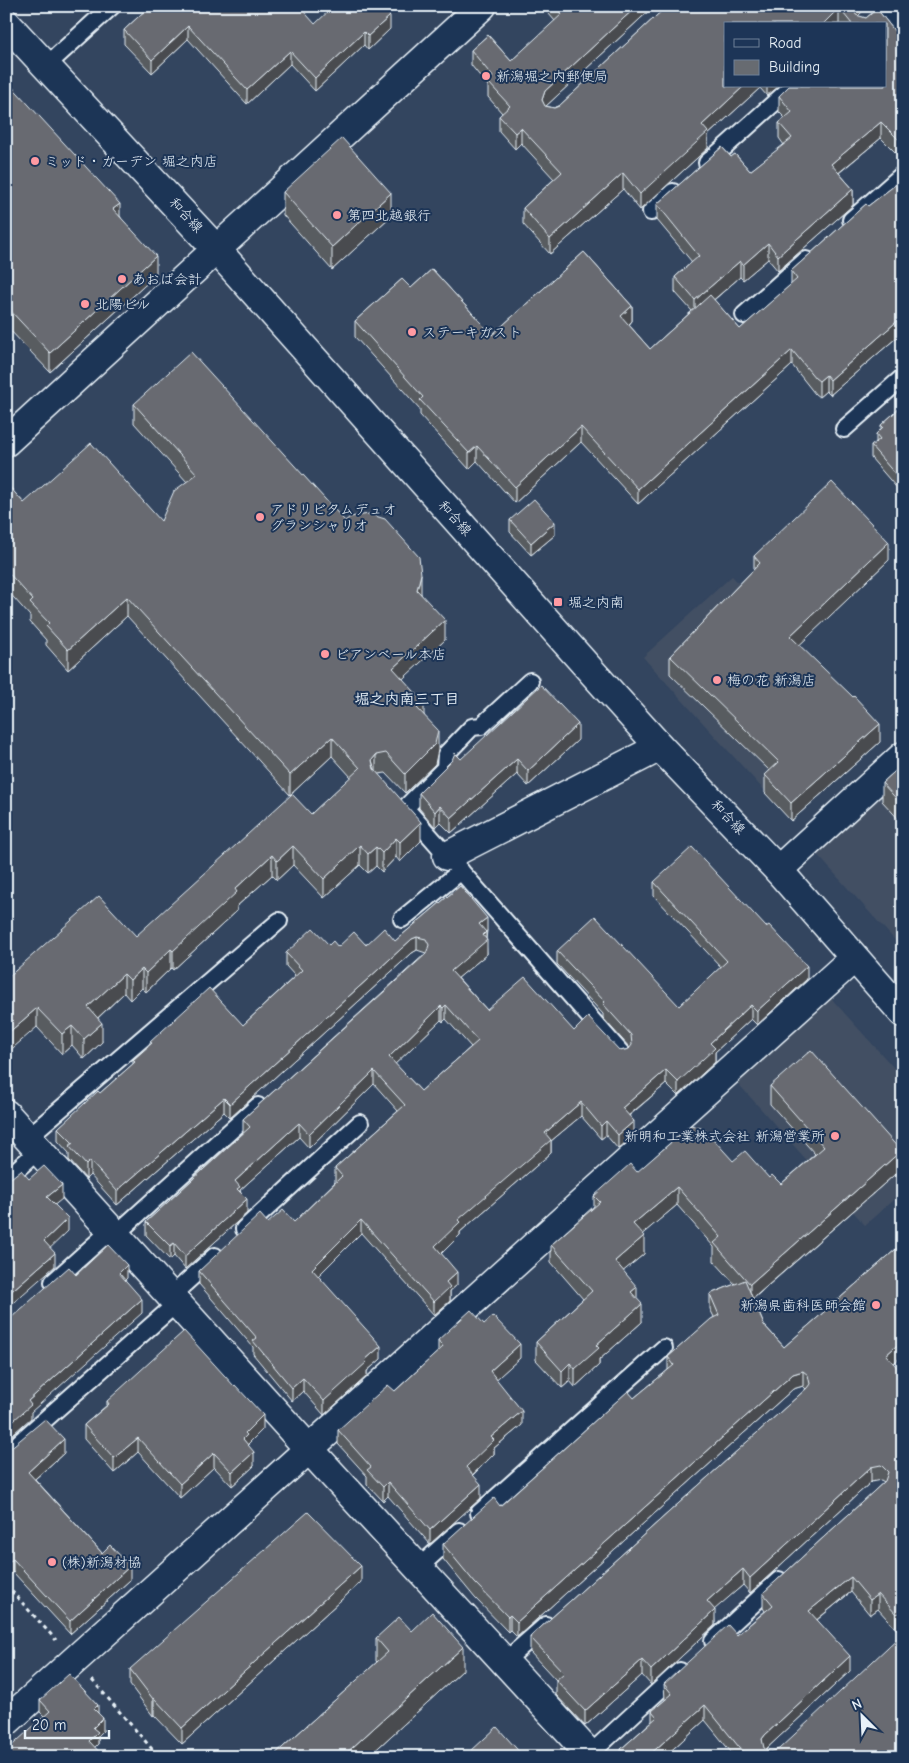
<svg xmlns="http://www.w3.org/2000/svg" width="909" height="1763" font-family="'Comic Neue','Klee One',sans-serif">
  <style>
    .built { fill: #435064 }
    .lines { fill: none; stroke-linecap: round; stroke-linejoin: round }
    .lane-casing { stroke: #e8f1f8; stroke-width: 20 }
    .street-casing { stroke: #e8f1f8; stroke-width: 31 }
    .secondary-casing { stroke: #e8f1f8; stroke-width: 31 }
    .path { stroke: #e8f1f8; stroke-width: 3; stroke-dasharray: 4 4; stroke-linecap: butt }
    .lane { stroke: #1d3557; stroke-width: 16 }
    .street { stroke: #1d3557; stroke-width: 28 }
    .secondary { stroke: #1d3557; stroke-width: 28 }
    .wall { fill: #595c61; stroke: #e8f1f8; fill-rule: evenodd }
    .shaded-wall { fill: #484b4f; stroke: #e8f1f8 }
    .building { fill: #676b71; stroke: #e8f1f8; fill-rule: evenodd }
    .poi-dot { fill: #ff9aa2; stroke: #1d3557; stroke-width: 2 }
    .labels { text-anchor: middle; dominant-baseline: central; stroke-width: 4; stroke-linejoin: round; paint-order: stroke }
    .poi-label { font-size: 14px; fill: #e8f1f8; stroke: #1d3557; text-anchor: start }
    .street-label { font-size: 14px; fill: #e8f1f8; stroke: #1d3557 }
    .neighbourhood-label { font-size: 15px; font-weight: bold; fill: #e8f1f8; stroke: #1d3557 }
  </style>
  <rect width="100%" height="100%" fill="#33455f"/>
  <filter id="ink" filterUnits="userSpaceOnUse"><feTurbulence type="fractalNoise" baseFrequency=".02" numOctaves="2"/><feDisplacementMap in="SourceGraphic" scale="10" xChannelSelector="R" yChannelSelector="G"/><feConvolveMatrix kernelMatrix="1 2 1 2 8 2 1 2 1" color-interpolation-filters="sRGB"/></filter>
  <g filter="url(#ink)">
    <g class="built">
      <polygon points="732,576 854,709 764,790 643,657"/>
      <polygon points="903,771 903,949 814,851"/>
      <polygon points="828,995 903,1078 903,1191 865,1225 734,1079"/>
    </g>
    <g class="lines">
      <g class="lane-casing">
        <g id="lane">
          <polyline points="47,65 112,6"/>
          <polyline points="707,163 793,86"/>
          <polyline points="651,212 673,192"/>
          <polyline points="851,220 903,174"/>
          <polyline points="744,315 806,260"/>
          <polyline points="844,429 903,377"/>
          <polyline points="405,808 445,768 446,754 472,727 481,726 530,681"/>
          <polyline points="407,810 623,1055"/>
          <polyline points="402,919 461,871"/>
          <polyline points="27,1138 279,921"/>
          <polyline points="6,1179 39,1150"/>
          <polyline points="244,1229 360,1123"/>
          <polyline points="115,1235 258,1106"/>
          <polyline points="53,1282 111,1230"/>
          <polyline points="171,1296 215,1256"/>
          <polyline points="6,1454 177,1303"/>
          <polyline points="479,1513 664,1348"/>
          <polyline points="418,1568 459,1531"/>
          <polyline points="713,1641 779,1580"/>
          <polyline points="504,1662 546,1625"/>
          <polyline points="590,1754 680,1671"/>
        </g>
      </g>
      <g class="street-casing">
        <g id="street">
          <polyline points="888,6 903,22"/>
          <polyline points="6,442 482,6"/>
          <polyline points="447,856 660,747"/>
          <polyline points="778,870 903,756"/>
          <polyline points="6,1114 309,1449 592,1757"/>
          <polyline points="6,1722 854,958"/>
        </g>
      </g>
      <g class="secondary-casing">
        <polyline id="secondary" points="6,23 216,249 593,673 660,747 778,870 903,1013"/>
      </g>
      <g class="path">
        <polyline points="6,1585 56,1640"/>
        <polyline points="92,1680 159,1757"/>
      </g>
      <use href="#lane" class="lane"/>
      <use href="#street" class="street"/>
      <use href="#secondary" class="secondary"/>
    </g>
    <g class="wall">
      <polygon points="150,6 315,24 390,29 368,50 364,45 315,91 290,64 247,104 188,39 152,73 124,44 124,30"/>
      <polygon points="542,6 654,6 546,106 554,108 559,106 667,6 864,6 864,10 858,16 866,18 877,9 896,33 903,27 903,160 881,138 839,173 853,189 853,205 778,271 768,259 743,280 740,277 714,300 740,329 791,285 791,271 866,204 868,206 903,179 903,332 830,395 826,391 819,397 815,394 792,365 638,504 581,442 515,503 477,461 469,469 420,415 420,409 355,337 355,321 402,279 411,288 432,269 492,335 584,252 632,306 632,321 629,325 650,349 692,311 675,292 675,277 692,262 657,220 657,204 722,147 731,157 735,154 750,171 784,145 779,138 779,123 785,118 779,112 779,96 789,86 885,86 885,24 725,24 725,86 779,86 767,96 760,88 708,135 708,148 640,210 623,189 550,254 523,224 523,208 554,179 521,143 515,149 499,131 499,116 502,113 488,97 488,86 471,65 471,50 488,35 511,61 555,21"/>
      <polygon points="6,80 120,216 156,275 50,372 6,326"/>
      <polygon points="283,192 391,216 332,270 283,215"/>
      <polygon points="134,404 345,521 421,593 421,594 445,640 402,679 424,715 438,750 435,764 405,793 386,773 378,774 421,841 400,862 396,857 382,872 376,866 368,873 360,865 324,898 293,865 277,880 272,875 237,906 237,911 173,970 171,968 146,992 142,988 130,1000 124,993 98,1018 102,1042 84,1059 72,1045 62,1054 37,1027 6,979 136,936 311,814 351,777 332,756 290,795 127,616 68,670 46,645 46,640 30,622 30,616 6,589 6,483 24,503 161,521 187,482 134,423"/>
      <polygon points="903,405 903,480 896,487 871,458 871,446 876,443 876,434 881,429 881,425"/>
      <polygon points="510,520 555,535 531,555 510,532"/>
      <polygon points="754,556 889,560 799,645 880,742 791,821 765,793 765,775 770,771 670,674 670,656 754,569"/>
      <polygon points="578,740 528,786 517,774 451,833 440,822 435,827 419,808 419,793 461,759"/>
      <polygon points="903,764 903,824 882,801 882,783"/>
      <path d="M654,882L807,979L757,1025L751,1019L715,1052V1062L678,1096L666,1084L629,1116L634,1135L618,1149L606,1135L601,1139L581,1116L551,1141V1153L460,1232V1235L441,1254L457,1285L450,1291V1301L434,1315L361,1233L318,1276L381,1359L367,1371V1376L324,1415L303,1391L292,1401L253,1354V1347L199,1284V1271L268,1223L294,1222L335,1182V1168L398,1111L374,1084L309,1148L299,1137L240,1190L247,1213L185,1269L174,1256L170,1260L146,1235V1222L243,1133V1119L426,953L417,950L412,953L230,1118L224,1112L117,1205L90,1175L86,1179L69,1160V1153L58,1141V1128L100,1093L133,1064V1060L150,1044V1042L243,1025L295,976L286,966V953L329,945L338,947L395,941L460,886L487,931L486,939L487,954L458,978L487,1010L574,1031L620,1051L629,1049L630,1048L603,1018V1014L557,964V951L679,1006L721,967L654,896ZM446,1019L471,1047L421,1091L395,1064L441,1020L443,1022Z"/>
      <polygon points="770,1086 901,1169 753,1299 764,1325 784,1347 903,1243 903,1355 893,1363 903,1374 896,1629 878,1609 870,1615 851,1592 847,1595 817,1620 850,1671 766,1749 770,1752 903,1757 735,1757 705,1720 664,1757 621,1757 621,1749 652,1721 652,1711 665,1700 664,1684 737,1635 765,1611 763,1608 763,1593 884,1482 881,1480 871,1482 750,1593 743,1585 714,1609 715,1625 651,1685 642,1675 585,1726 556,1695 556,1680 530,1652 530,1637 806,1389 803,1386 793,1389 517,1637 510,1630 508,1632 475,1598 443,1559 443,1544 500,1506 634,1398 668,1370 668,1357 714,1317 710,1309 710,1294 735,1284 714,1261 714,1247 677,1205 642,1234 644,1254 623,1271 637,1299 642,1322 599,1360 599,1365 575,1387 570,1381 562,1388 536,1360 536,1342 583,1299 551,1262 551,1245 594,1206 594,1196 637,1172 733,1161 769,1178 781,1184 815,1154 770,1104"/>
      <polygon points="484,1324 520,1358 496,1379 522,1425 494,1448 494,1454 473,1475 481,1498 430,1544 388,1496 383,1501 367,1484 367,1476 338,1444 338,1430 395,1391 438,1352 438,1340"/>
      <polygon points="107,1401 263,1429 248,1444 254,1466 232,1486 214,1467 180,1498 138,1452 114,1473 84,1439 84,1425 107,1405"/>
      <polygon points="6,1450 64,1453 35,1479 102,1553 130,1580 70,1634 13,1572 6,1578"/>
      <polygon points="361,1582 182,1744 154,1715 153,1716 130,1685 130,1669"/>
      <polygon points="412,1631 463,1670 368,1757 272,1757 377,1662 376,1661 376,1638"/>
      <polygon points="40,1700 98,1714 103,1731 98,1736 98,1744 95,1747 44,1716 40,1712"/>
      <polygon points="471,1751 524,1757 471,1757"/>
    </g>
    <g class="shaded-wall">
      <polygon points="637,6 654,6 545,107 542,100 545,91"/>
      <polygon points="853,6 864,6 864,10 853,21"/>
      <polygon points="839,8 839,24 823,24"/>
      <polygon points="390,16 390,29 368,50 368,36"/>
      <polygon points="188,26 188,39 152,73 152,60"/>
      <polygon points="364,32 364,45 315,91 315,78"/>
      <polygon points="290,51 290,64 247,104 247,90"/>
      <polygon points="744,86 760,86 760,88 708,135 708,148 640,210 640,194 702,125"/>
      <polygon points="767,86 779,86 767,96"/>
      <polygon points="881,122 881,138 831,179 831,164"/>
      <polygon points="521,128 521,143 515,149 515,133"/>
      <polygon points="623,173 623,189 550,254 550,239"/>
      <polygon points="853,189 853,205 778,271 778,256"/>
      <polygon points="391,193 391,216 332,270 332,247"/>
      <polygon points="120,204 120,223 113,209"/>
      <polygon points="768,243 768,259 743,280 743,265"/>
      <polygon points="156,256 156,275 50,372 50,353"/>
      <polygon points="740,261 740,277 695,316 695,300"/>
      <polygon points="632,306 632,321 621,332 621,316"/>
      <polygon points="903,316 903,332 830,395 830,380"/>
      <polygon points="792,350 792,365 638,504 638,489"/>
      <polygon points="826,375 826,391 819,397 819,381"/>
      <polygon points="581,427 581,442 515,503 515,487"/>
      <polygon points="477,446 477,461 469,469 469,453"/>
      <polygon points="903,469 903,480 896,487 896,475"/>
      <polygon points="555,522 555,535 531,555 531,543"/>
      <polygon points="889,542 889,560 790,654 790,636"/>
      <polygon points="421,574 421,593 417,609 417,590"/>
      <polygon points="127,597 127,616 68,670 68,650"/>
      <polygon points="445,620 445,640 393,688 393,668"/>
      <polygon points="424,702 424,721 417,708"/>
      <polygon points="578,724 578,740 528,786 528,771"/>
      <polygon points="880,724 880,742 791,821 791,803"/>
      <polygon points="438,730 438,750 435,764 405,793 405,774"/>
      <polygon points="332,737 332,756 290,795 290,775"/>
      <polygon points="376,755 376,774 372,760"/>
      <polygon points="517,759 517,774 451,833 451,818"/>
      <polygon points="440,806 440,822 435,827 435,812"/>
      <polygon points="421,822 421,841 400,862 400,842"/>
      <polygon points="396,838 396,857 382,872 382,853"/>
      <polygon points="360,845 360,865 324,898 324,879"/>
      <polygon points="293,846 293,865 277,880 277,861"/>
      <polygon points="376,847 376,866 368,873 368,854"/>
      <polygon points="272,855 272,875 237,906 237,911 173,970 173,951 235,889"/>
      <polygon points="487,918 487,931 479,937 479,924"/>
      <polygon points="486,932 486,941 487,940 487,954 451,984 451,971"/>
      <polygon points="417,937 417,950 412,953 230,1118 230,1104 412,939"/>
      <polygon points="171,949 171,968 146,992 146,973"/>
      <polygon points="807,966 807,979 757,1025 757,1011"/>
      <polygon points="142,969 142,988 130,1000 130,980"/>
      <polygon points="124,974 124,993 88,1027 88,1007"/>
      <polygon points="446,1005 446,1019 443,1022 443,1008"/>
      <polygon points="751,1005 751,1019 715,1052 715,1062 678,1096 678,1082 710,1043"/>
      <polygon points="441,1006 441,1020 389,1070 389,1057"/>
      <polygon points="37,1008 37,1027 6,1054 6,1035"/>
      <polygon points="102,1023 102,1042 84,1059 84,1039"/>
      <polygon points="72,1026 72,1045 62,1054 62,1034"/>
      <polygon points="666,1070 666,1084 622,1121 622,1108"/>
      <polygon points="374,1071 374,1084 309,1148 309,1134"/>
      <polygon points="224,1098 224,1112 117,1205 117,1191"/>
      <polygon points="581,1102 581,1116 551,1141 551,1153 460,1232 460,1235 435,1260 435,1246 458,1220 545,1133"/>
      <polygon points="606,1121 606,1135 601,1139 601,1126"/>
      <polygon points="634,1121 634,1135 618,1149 618,1135"/>
      <polygon points="299,1123 299,1137 240,1190 240,1200 235,1181"/>
      <polygon points="901,1151 901,1169 750,1301 750,1284"/>
      <polygon points="90,1161 90,1175 86,1179 86,1165"/>
      <polygon points="62,1185 62,1199 47,1211 47,1197"/>
      <polygon points="677,1187 677,1205 633,1242 633,1224"/>
      <polygon points="247,1199 247,1213 185,1269 185,1256"/>
      <polygon points="68,1218 68,1231 44,1254 44,1241"/>
      <polygon points="361,1220 361,1233 312,1282 312,1269"/>
      <polygon points="644,1236 644,1254 615,1278 615,1261"/>
      <polygon points="174,1243 174,1256 170,1260 170,1246"/>
      <polygon points="55,1253 55,1266 6,1309 6,1296"/>
      <polygon points="127,1265 127,1278 119,1286 119,1273"/>
      <polygon points="457,1272 457,1285 450,1291 450,1301 434,1315 434,1302 446,1282"/>
      <polygon points="637,1287 637,1304 631,1292"/>
      <polygon points="142,1299 142,1313 31,1412 31,1418 6,1440 6,1427 28,1401"/>
      <polygon points="642,1304 642,1322 599,1360 599,1365 575,1387 575,1369 596,1345"/>
      <polygon points="903,1340 903,1355 886,1370 886,1355"/>
      <polygon points="520,1344 520,1358 490,1385 490,1371"/>
      <polygon points="381,1346 381,1359 367,1371 367,1376 324,1415 324,1401 365,1360"/>
      <polygon points="570,1363 570,1381 562,1388 562,1371"/>
      <polygon points="803,1371 803,1386 793,1389 517,1637 517,1622 793,1374"/>
      <polygon points="303,1378 303,1391 292,1401 292,1388"/>
      <polygon points="522,1411 522,1425 494,1448 494,1454 466,1481 466,1467 491,1437"/>
      <polygon points="263,1415 263,1429 247,1445 243,1439 245,1433"/>
      <polygon points="138,1438 138,1452 114,1473 114,1458"/>
      <polygon points="64,1439 64,1453 28,1485 28,1472"/>
      <polygon points="254,1452 254,1466 232,1486 232,1472"/>
      <polygon points="214,1453 214,1467 180,1498 180,1484"/>
      <polygon points="871,1467 871,1482 750,1593 750,1578"/>
      <polygon points="388,1482 388,1496 383,1501 383,1487"/>
      <polygon points="481,1484 481,1498 430,1544 430,1530"/>
      <polygon points="13,1559 13,1572 6,1578 6,1565"/>
      <polygon points="130,1566 130,1580 70,1634 70,1621"/>
      <polygon points="361,1566 361,1582 182,1744 182,1728"/>
      <polygon points="743,1569 743,1585 707,1616 707,1601"/>
      <polygon points="851,1577 851,1592 847,1595 809,1626 809,1611 847,1580"/>
      <polygon points="878,1594 878,1609 870,1615 870,1600"/>
      <polygon points="715,1610 715,1625 651,1685 651,1670"/>
      <polygon points="903,1612 903,1627 896,1629 896,1614"/>
      <polygon points="510,1615 510,1630 508,1632 508,1617"/>
      <polygon points="463,1647 463,1670 368,1757 342,1757"/>
      <polygon points="850,1656 850,1671 765,1750 762,1755 762,1739 765,1735"/>
      <polygon points="642,1660 642,1675 585,1726 585,1711"/>
      <polygon points="154,1698 154,1715 153,1716 153,1699"/>
      <polygon points="98,1705 98,1717 94,1709"/>
      <polygon points="705,1705 705,1720 664,1757 647,1757"/>
      <polygon points="103,1718 103,1731 98,1736 98,1744 89,1753 89,1741 93,1728"/>
    </g>
    <g class="building">
      <polygon points="150,6 299,6 315,24 334,6 381,6 390,16 368,36 364,32 315,78 290,51 247,90 188,26 152,60 124,30"/>
      <polygon points="555,6 637,6 545,91 542,100 545,106 554,108 559,106 667,6 854,6 856,15 866,18 877,9 896,33 903,27 903,144 881,122 831,164 853,189 778,256 768,243 743,265 740,261 695,300 675,277 699,256 657,204 722,147 731,157 735,154 750,171 792,138 779,123 792,112 779,96 789,86 885,86 885,24 852,24 839,8 823,24 725,24 725,86 744,86 702,125 708,132 640,194 623,173 550,239 523,208 562,172 521,128 515,133 499,116 510,106 488,82 493,77 471,50 488,35 511,61 562,14"/>
      <polygon points="6,80 120,204 113,209 156,256 50,353 6,306"/>
      <polygon points="342,138 391,193 332,247 283,192"/>
      <polygon points="903,179 903,316 830,380 826,375 819,381 815,378 792,350 638,489 581,427 515,487 477,446 469,453 420,400 423,397 355,321 402,279 411,288 432,269 492,335 584,252 632,306 621,316 650,349 710,295 740,329 797,279 791,271 866,204 868,206"/>
      <polygon points="191,352 345,521 350,517 369,514 385,519 419,557 421,574 417,590 445,620 393,668 424,702 417,708 438,730 435,744 405,774 386,753 376,755 372,760 374,769 421,822 400,842 396,838 382,853 376,847 368,854 360,845 324,879 293,846 277,861 272,855 235,889 237,892 173,951 171,949 146,973 142,969 130,980 124,974 88,1007 102,1023 84,1039 72,1026 62,1034 37,1008 6,1035 6,979 99,896 136,936 292,794 311,814 360,768 332,737 290,775 127,597 68,650 46,626 49,623 30,603 33,600 6,570 6,483 24,503 91,443 161,521 174,491 197,474 134,404"/>
      <polygon points="903,405 903,469 896,475 871,446 880,439 876,434 883,427 881,425"/>
      <polygon points="832,482 889,542 790,636 853,697 854,696 880,724 791,803 765,775 779,762 670,656 760,563 754,556"/>
      <polygon points="534,499 555,522 531,543 510,520"/>
      <polygon points="541,685 578,724 528,771 517,759 451,818 440,806 435,812 419,793 452,760 455,753 461,759"/>
      <polygon points="903,764 903,806 882,783"/>
      <path d="M692,847L766,927L769,925L807,966L757,1011L751,1005L710,1043L715,1048L678,1082L666,1070L622,1108L634,1121L618,1135L606,1121L601,1126L581,1102L545,1133L551,1140L458,1220L460,1222L435,1246L457,1272L446,1282L450,1287L434,1302L361,1220L312,1269L381,1346L365,1360L367,1362L324,1401L303,1378L292,1388L253,1341L257,1338L199,1271L260,1214L268,1223L283,1210L294,1222L342,1176L335,1168L405,1105L374,1071L309,1134L299,1123L235,1181L240,1187L237,1189L247,1199L185,1256L174,1243L170,1246L146,1222L250,1127L243,1119L426,954L429,945L426,939L417,937L412,939L230,1104L224,1098L117,1191L90,1161L86,1165L69,1146L73,1143L58,1128L98,1091L100,1093L135,1062L133,1060L152,1043L150,1042L209,988L243,1025L302,970L286,953L313,928L329,945L333,941L338,947L354,932L366,945L384,928L395,941L460,886L487,918L479,924L486,932L483,935L487,940L451,971L487,1010L525,977L574,1031L588,1017L620,1051L629,1049L632,1045L631,1035L603,1004L605,1002L557,951L595,916L679,1006L727,961L654,882ZM446,1005L478,1041L421,1091L389,1057L441,1006L443,1008Z"/>
      <polygon points="811,1050 901,1151 750,1284 714,1243 721,1237 677,1187 633,1224 644,1236 615,1261 637,1287 631,1292 642,1304 596,1345 599,1348 575,1369 570,1363 562,1371 536,1342 592,1291 551,1245 600,1202 594,1196 630,1164 637,1172 691,1125 704,1129 733,1161 745,1151 769,1178 772,1175 781,1184 824,1147 770,1086"/>
      <polygon points="44,1166 62,1185 47,1197 68,1218 44,1241 55,1253 6,1296 6,1182 21,1170 29,1179"/>
      <polygon points="903,1243 903,1340 886,1355 903,1374 903,1612 896,1614 878,1594 870,1600 851,1577 847,1580 809,1611 850,1656 765,1735 762,1739 764,1748 770,1752 779,1749 903,1633 903,1757 747,1757 705,1705 647,1757 628,1757 621,1749 657,1717 652,1711 672,1694 664,1684 728,1625 737,1635 773,1605 763,1593 885,1481 888,1472 881,1465 871,1467 750,1578 743,1569 707,1601 715,1610 651,1670 642,1660 585,1711 556,1680 564,1673 530,1637 807,1388 810,1384 808,1375 803,1371 793,1374 517,1622 510,1615 508,1617 475,1583 443,1544 494,1498 500,1506 628,1391 634,1398 674,1365 668,1357 711,1319 719,1315 710,1294 745,1280 764,1325 784,1347"/>
      <polygon points="108,1245 127,1265 119,1273 142,1299 28,1401 31,1405 6,1427 6,1319 12,1317 69,1267 76,1275"/>
      <polygon points="471,1310 484,1324 493,1316 520,1344 490,1371 522,1411 491,1437 494,1440 466,1467 481,1484 430,1530 388,1482 383,1487 367,1470 371,1467 338,1430 388,1385 395,1391 443,1347 438,1340"/>
      <polygon points="184,1331 234,1386 235,1385 263,1415 245,1433 247,1435 243,1439 254,1452 232,1472 214,1453 180,1484 138,1438 114,1458 84,1425 109,1404 107,1401"/>
      <polygon points="45,1419 64,1439 28,1472 102,1553 110,1545 130,1566 70,1621 13,1559 6,1565 6,1450 8,1450"/>
      <polygon points="308,1512 361,1566 182,1728 154,1698 153,1699 130,1669"/>
      <polygon points="432,1612 463,1647 342,1757 272,1757 388,1652 376,1638 399,1617 412,1631"/>
      <polygon points="69,1674 98,1705 94,1709 103,1718 93,1728 98,1732 89,1741 104,1757 6,1757 6,1751 50,1711 40,1700"/>
      <polygon points="497,1727 524,1757 476,1757 471,1751"/>
      <polygon points="208,1750 214,1757 200,1757"/>
    </g>
  </g>
  <g class="poi-dot">
    <circle cx="486" cy="76" r="5"/>
    <circle cx="35" cy="161" r="5"/>
    <circle cx="337" cy="215" r="5"/>
    <circle cx="122" cy="279" r="5"/>
    <circle cx="85" cy="304" r="5"/>
    <circle cx="412" cy="332" r="5"/>
    <circle cx="260" cy="517" r="5"/>
    <rect x="553" y="597" width="10" height="10" rx="2.5"/>
    <circle cx="325" cy="654" r="5"/>
    <circle cx="717" cy="680" r="5"/>
    <circle cx="835" cy="1136" r="5"/>
    <circle cx="876" cy="1305" r="5"/>
    <circle cx="52" cy="1562" r="5"/>
  </g>
  <g class="labels">
    <g class="poi-label">
      <text x="496" y="76">新潟堀之内郵便局</text>
      <text x="45" y="161">ミッド・ガーデン 堀之内店</text>
      <text x="347" y="215">第四北越銀行</text>
      <text x="132" y="279">あおば会計</text>
      <text x="95" y="304">北陽ビル</text>
      <text x="422" y="332">ステーキガスト</text>
      <text x="270" y="509">アドリビタムデュオ<tspan x="270" dy="16">グランシャリオ</tspan></text>
      <text x="568" y="602">堀之内南</text>
      <text x="335" y="654">ビアンベール本店</text>
      <text x="727" y="680">梅の花 新潟店</text>
      <text x="825" y="1136" text-anchor="end">新明和工業株式会社 新潟営業所</text>
      <text x="866" y="1305" text-anchor="end">新潟県歯科医師会館</text>
      <text x="62" y="1562">(株)新潟材協</text>
    </g>
    <g class="street-label">
      <text transform="translate(186 215) rotate(47)">和合線</text>
      <text transform="translate(455 518) rotate(48)">和合線</text>
      <text transform="translate(728 817) rotate(46)">和合線</text>
    </g>
    <g class="neighbourhood-label">
      <text x="407" y="699">堀之内南三丁目</text>
    </g>
  </g>
  <rect width="909" height="1763" fill="none" stroke="#1d3557" stroke-width="25"/>
  <rect x="12" y="12" width="884" height="1738" fill="none" stroke="#e8f1f8" stroke-width="2" filter="url(#ink)"/>
  <rect x="724" y="22" width="162" height="65" fill="#1d3557" stroke="#6e8097"/>
  <rect x="734" y="39" width="25" height="8" fill="#1d3557" stroke="#6e8097"/>
  <text x="769" y="48" font-size="15" fill="#e8f1f8">Road</text>
  <rect x="734" y="60" width="25" height="15" fill="#676b71" stroke="#6e8097"/>
  <text x="769" y="72" font-size="15" fill="#e8f1f8">Building</text>
  <g transform="translate(862 1716) rotate(336)" stroke="#1d3557" stroke-width="4" paint-order="stroke">
  <path d="M0-4L9 19L0 12L-9 19Z" fill="#e8f1f8"/>
  <text y="-8" font-size="14" font-weight="bold" text-anchor="middle" fill="#e8f1f8">N</text>
  </g>
  <path d="M25 1730v8h84v-8" fill="none" stroke="#e8f1f8" stroke-width="2.5"/>
  <text x="32" y="1730" font-size="15" fill="#e8f1f8" stroke="#1d3557" stroke-width="4" paint-order="stroke">20 m</text>
</svg>
